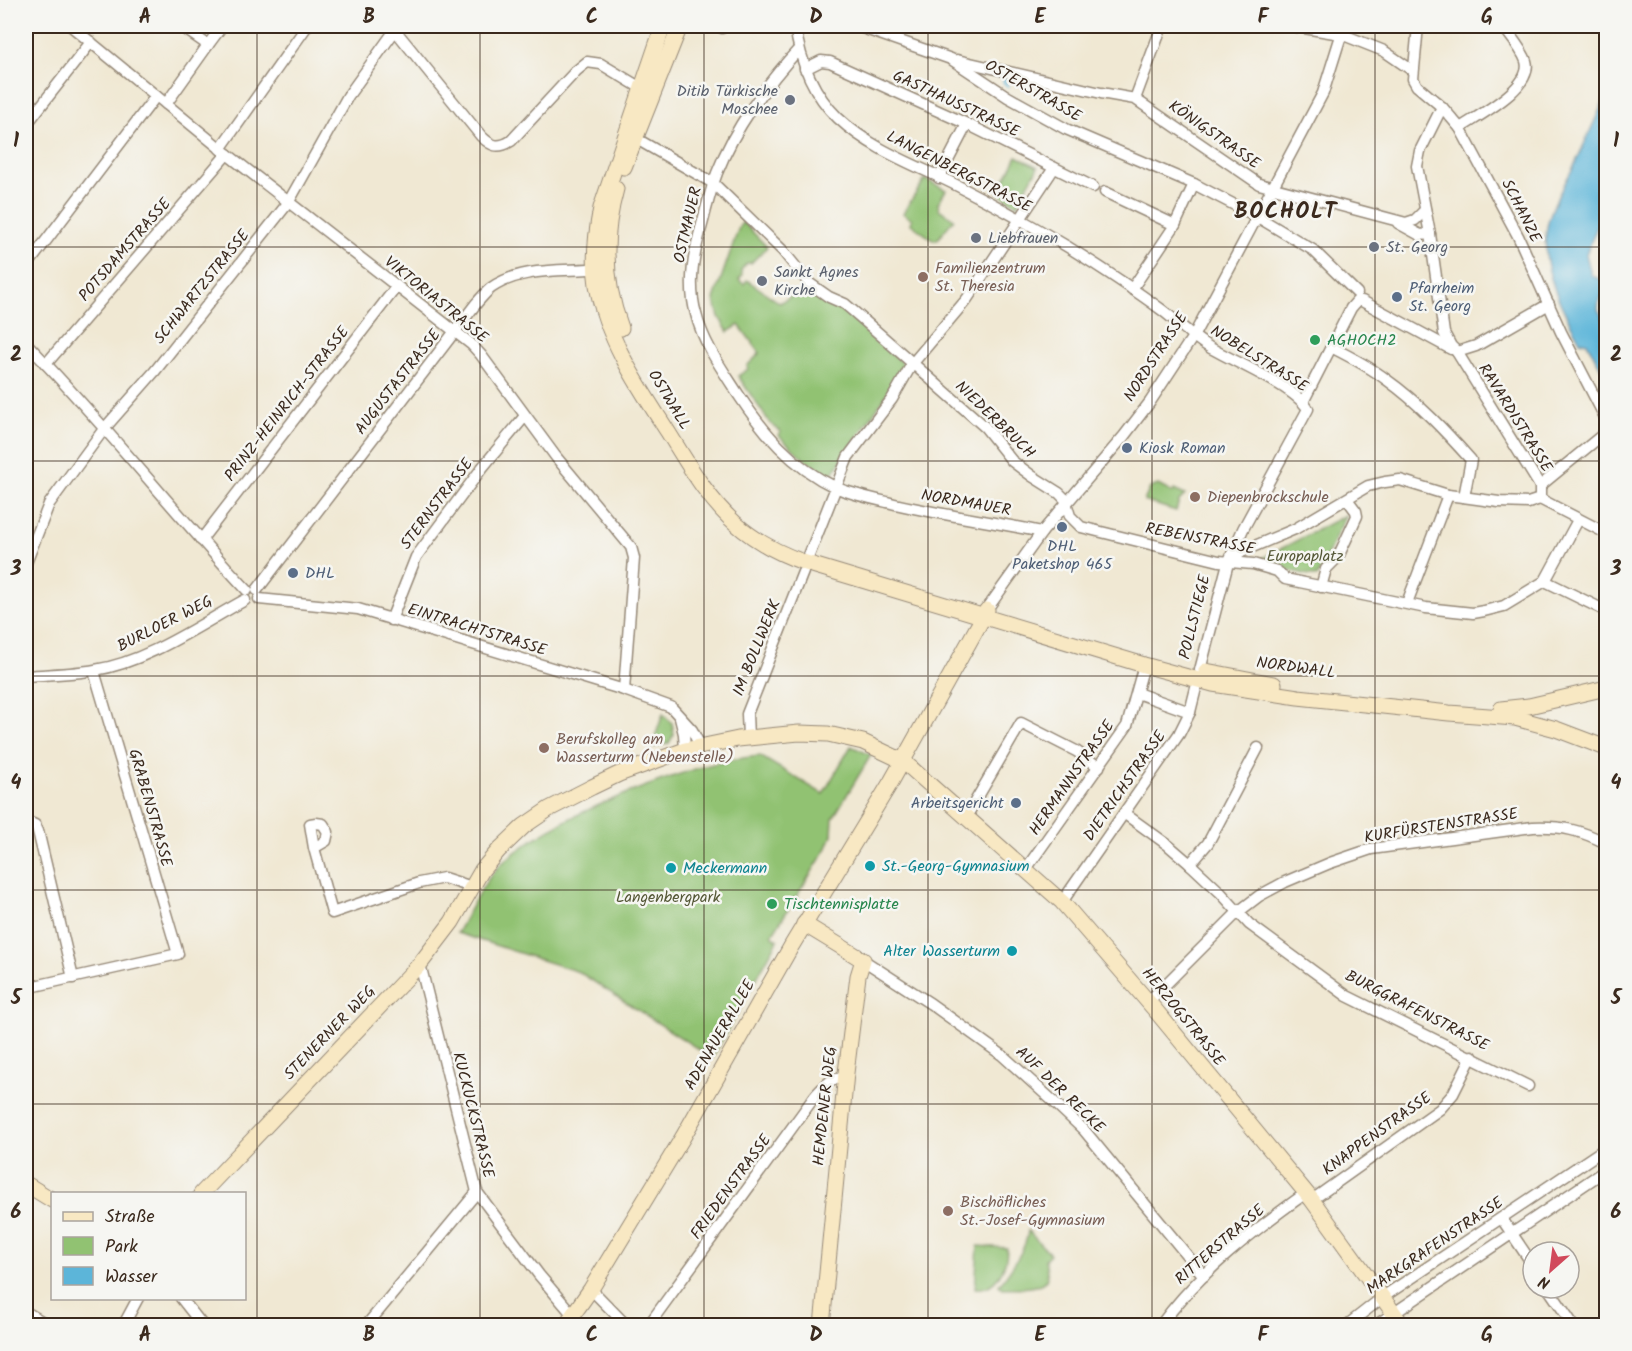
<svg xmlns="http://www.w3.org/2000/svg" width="1632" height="1351" font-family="Kalam,sans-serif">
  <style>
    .green { fill: #91c272; stroke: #667648; stroke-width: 1.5 }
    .water { fill: #5cb5d9; stroke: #4c707c; stroke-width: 1.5 }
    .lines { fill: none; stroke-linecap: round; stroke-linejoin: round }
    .stream { stroke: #5cb5d9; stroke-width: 3 }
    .street-casing { stroke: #968978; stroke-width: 13 }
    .secondary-casing { stroke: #968978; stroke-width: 17 }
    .street { stroke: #fff; stroke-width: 10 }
    .secondary { stroke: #f8e8c3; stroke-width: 15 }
    .grid { fill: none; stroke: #3b2a1e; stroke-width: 1.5; stroke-opacity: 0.55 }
    .worship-dot { fill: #6b7280; stroke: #f6f6f2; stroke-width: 2 }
    .education-dot { fill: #8d6e63; stroke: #f6f6f2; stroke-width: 2 }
    .service-dot { fill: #5c6f8a; stroke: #f6f6f2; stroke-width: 2 }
    .leisure-dot { fill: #2e9e5b; stroke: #f6f6f2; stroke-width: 2 }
    .culture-dot { fill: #0f9aa8; stroke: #f6f6f2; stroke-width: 2 }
    .labels { text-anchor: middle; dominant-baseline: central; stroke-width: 5; stroke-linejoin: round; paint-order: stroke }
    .worship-label { font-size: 16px; fill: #5b616d; stroke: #f6f6f2; text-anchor: start }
    .street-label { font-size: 16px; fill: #3b2a1e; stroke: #f6f6f2 }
    .education-label { font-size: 16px; fill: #785e54; stroke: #f6f6f2; text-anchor: start }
    .service-label { font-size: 16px; fill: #4e5e75; stroke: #f6f6f2; text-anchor: start }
    .leisure-label { font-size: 16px; fill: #27864d; stroke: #f6f6f2; text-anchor: start }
    .park-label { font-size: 16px; fill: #555837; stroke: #f6f6f2 }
    .culture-label { font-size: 16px; fill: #0d838f; stroke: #f6f6f2; text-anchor: start }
    .district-label { font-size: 22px; font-weight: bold; letter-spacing: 1.5px; fill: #3b2a1e; stroke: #f6f6f2 }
    .neatline { fill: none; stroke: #3b2a1e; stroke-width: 2 }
    .grid-label { font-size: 20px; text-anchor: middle; font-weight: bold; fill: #3b2a1e }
  </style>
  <rect width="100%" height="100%" fill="#f6f6f2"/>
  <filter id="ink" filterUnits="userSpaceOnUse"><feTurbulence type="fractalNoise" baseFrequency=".0167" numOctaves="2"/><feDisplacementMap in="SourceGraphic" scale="12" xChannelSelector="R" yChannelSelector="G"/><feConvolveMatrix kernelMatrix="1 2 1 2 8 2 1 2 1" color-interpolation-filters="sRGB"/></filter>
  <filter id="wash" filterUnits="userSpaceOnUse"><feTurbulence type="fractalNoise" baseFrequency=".008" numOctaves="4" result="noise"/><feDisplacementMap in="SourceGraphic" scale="24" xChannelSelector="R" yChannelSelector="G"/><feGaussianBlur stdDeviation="1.35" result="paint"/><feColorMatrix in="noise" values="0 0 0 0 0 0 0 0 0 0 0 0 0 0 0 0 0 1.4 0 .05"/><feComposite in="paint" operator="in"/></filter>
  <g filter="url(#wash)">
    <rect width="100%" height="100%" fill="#f0e8d3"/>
    <g class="green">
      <polygon points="1017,156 1038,167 1017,205 998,193"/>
      <polygon points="925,179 946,190 938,203 939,209 954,219 937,240 933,240 911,224 912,219 903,213"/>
      <polygon points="743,222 767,247 751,263 747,263 741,270 742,276 739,280 744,284 747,280 780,303 808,286 838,305 906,366 831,476 805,460 778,435 781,432 770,423 738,376 748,369 747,366 760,353 739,325 728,332 719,317 714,299 739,227"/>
      <polygon points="1158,485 1173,493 1174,490 1185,495 1179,501 1176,511 1144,501 1150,488"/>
      <polygon points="1346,515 1317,577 1255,562"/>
      <polygon points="663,714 672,723 674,734 669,743 651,748"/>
      <path d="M851,746L871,755L833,818L832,835L827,848L772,935L778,940L712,1058L579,972L457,933C468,913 485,879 501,864C541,828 592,807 641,788C679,774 718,759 760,756L823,794Z"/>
      <path d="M1028,1231L1050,1254L1045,1259L1048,1278C1037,1291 1019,1287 1003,1288L999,1285C1010,1270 1026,1250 1028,1231Z"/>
      <path d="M978,1246L1007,1248C1007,1267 996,1291 975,1288Z"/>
    </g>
    <path class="water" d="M1606,96V205L1586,254L1591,275L1606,282V291L1599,300L1598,309L1606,324V377L1587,343L1580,341C1562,309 1542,272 1546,234C1549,207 1564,186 1576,162C1586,140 1596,118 1606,96Z"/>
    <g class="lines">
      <polyline class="stream" points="989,73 1005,77 1004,82 1008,86"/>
    </g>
  </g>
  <g filter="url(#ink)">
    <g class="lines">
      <g class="street-casing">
        <g id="street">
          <polyline points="71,26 227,154 471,344 481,355 556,457 631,547 634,558 624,690"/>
          <polyline points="187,26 185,29 208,45 222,26"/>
          <path d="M389,26L395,30L481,136C491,146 498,149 511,141L576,71L587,62L601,64L641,88"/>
          <path d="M795,26C800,61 812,93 838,118C873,151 919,166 960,187C997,206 1033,226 1068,247C1100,267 1132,288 1162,310C1178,322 1192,337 1209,347C1234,362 1294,386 1308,409L1243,529L1228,563L1200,670"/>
          <polyline points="857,26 951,59 1008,97 1066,129 1194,184 1256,216 1313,250 1357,293"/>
          <polyline points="1292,26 1341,34 1384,51 1413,71"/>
          <polyline points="1418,26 1413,79 1417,86 1442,107 1460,128 1518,236 1561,332 1606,419"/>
          <polyline points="722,28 724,26"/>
          <path d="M799,49C767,83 734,129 717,173C711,189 707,205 703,221C694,252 687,283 696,314C703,343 722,369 738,394C763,432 792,467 835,487C851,494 869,498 887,502C938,515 991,521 1042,532"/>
          <polyline points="957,60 1101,93 1135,99 1259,184 1406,223 1415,220 1425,210"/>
          <polyline points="805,69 821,61 830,62 967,124 1093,187"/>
          <polyline points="1135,99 1162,26"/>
          <polyline points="166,104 208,45"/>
          <polyline points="1442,107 1420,151 1417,166 1430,234 1444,333 1451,346 1457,352 1540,486 1540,499"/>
          <polyline points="26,125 91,42"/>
          <path d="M1460,128C1479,115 1534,87 1526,61C1522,49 1510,36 1503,26"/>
          <polyline points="635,138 713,183 782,250 809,283 829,297 845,304 859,316 985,427 1012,461 1032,476 1059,493 1065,499 1070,516 1081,527 1219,561 1253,564 1277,571 1285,579 1426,608 1473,613 1484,611 1504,606 1545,581 1578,520"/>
          <polyline points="220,149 307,26"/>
          <polyline points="939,178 967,124"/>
          <polyline points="1105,192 1175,225 1132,289"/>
          <polyline points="1398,223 1420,235 1430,234"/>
          <polyline points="1175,225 1194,184"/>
          <polyline points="26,267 156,96"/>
          <path d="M26,343C103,422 171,509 247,590"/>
          <path d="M1331,347C1351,357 1370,367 1387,380C1418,402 1446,432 1471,460L1464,497"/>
          <polyline points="1457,352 1476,346 1549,304"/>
          <polyline points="46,364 227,154"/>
          <polyline points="1303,402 1351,308 1357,301 1362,301 1451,349"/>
          <polyline points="1540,486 1606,432"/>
          <polyline points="1540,499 1606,533"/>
          <polyline points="201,540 397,286"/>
          <polyline points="1230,561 1243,551 1295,529 1368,486 1385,482 1400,480 1448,495 1499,502 1528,503 1540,499"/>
          <polyline points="26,563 49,504 104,429 155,371 288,203 348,96 398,26"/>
          <polyline points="806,563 848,457 892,399 912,364 967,299 1054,168"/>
          <polyline points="1545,581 1606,611"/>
          <polyline points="1321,587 1326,569 1338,557 1357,516 1356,511 1347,499"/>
          <path d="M257,590L475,305C480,299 485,293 491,288C522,266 565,272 601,268"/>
          <polyline points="259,599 358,609 624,690 671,707 692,730 700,746"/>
          <polyline points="1407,603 1448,495"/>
          <polyline points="987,609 1042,532 1124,436 1150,402 1194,335 1323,93 1344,26"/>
          <polyline points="391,620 416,557 482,468 525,416"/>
          <path d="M26,676C48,674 72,674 95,670C147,662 199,625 245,600"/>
          <polyline points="1137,693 1190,712"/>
          <polyline points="680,718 684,734 685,750"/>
          <polyline points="748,737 747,714 803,572"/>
          <polyline points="1125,814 1168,845 1190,864 1220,892 1249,924 1347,996 1528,1086"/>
          <polyline points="966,817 1021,723 1076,751 1099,767"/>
          <polyline points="26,821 35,825 38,831 73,978"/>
          <polyline points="314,848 310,824 316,823 323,824 328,832 326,841 314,848 332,913 419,883 444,878 472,887"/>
          <polyline points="1190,864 1208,843 1258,748"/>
          <polyline points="1026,869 1127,726 1144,665"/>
          <polyline points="1062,902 1179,734 1190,712 1198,680"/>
          <polyline points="863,960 931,1004 1002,1055 1053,1101 1084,1130 1204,1276"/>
          <polyline points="420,964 477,1192 539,1275 573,1315"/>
          <polyline points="26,988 178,954 94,671"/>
          <path d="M1148,1002L1238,912L1259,896L1285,882L1330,863L1371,849L1533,827C1563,826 1580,830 1606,843"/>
          <polyline points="1312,1200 1440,1109 1453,1094 1472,1056"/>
          <polyline points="1502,1219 1533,1265"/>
          <polyline points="1548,1288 1574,1326"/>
          <polyline points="591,1289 627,1326"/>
          <polyline points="181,1298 203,1326"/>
          <polyline points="26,1312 50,1326"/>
          <polyline points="123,1326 138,1298"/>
          <polyline points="366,1326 477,1192"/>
          <path d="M648,1326L815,1096C825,1085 830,1078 845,1078"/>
          <path d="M1160,1326C1198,1273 1254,1230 1306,1193"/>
          <polyline points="1346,1326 1383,1297 1606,1148"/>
          <polyline points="1375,1326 1606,1170"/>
        </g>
      </g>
      <g class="secondary-casing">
        <g id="secondary">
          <path d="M663,26L601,208C596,233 593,259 597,285C606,338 639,387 668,432C688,464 707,498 735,523C756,542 780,554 806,563L1144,665L1213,684L1298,697L1449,713L1515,718L1556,729L1606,748"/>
          <polyline points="624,167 680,26"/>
          <path d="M616,189C603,235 604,283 621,328"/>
          <polyline points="1206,671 1274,684"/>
          <polyline points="1501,709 1529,706 1606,688"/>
          <polyline points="804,924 863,960 858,976 846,1073 822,1326"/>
          <polyline points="26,1184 52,1200"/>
          <polyline points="201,1194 420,964 452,922 482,870 499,850 524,826 549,809 592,787 619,774 685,750 738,739 799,733 828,734 863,742 903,761 1062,902 1156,1011 1312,1200 1403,1326"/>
          <polyline points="565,1326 591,1289 683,1137 792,945 891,782 987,610"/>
        </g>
      </g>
      <use href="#street" class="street"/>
      <use href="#secondary" class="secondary"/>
    </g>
  </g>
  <path class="grid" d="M257,26V1326M480,26V1326M704,26V1326M928,26V1326M1152,26V1326M1375,26V1326M26,247H1606M26,461H1606M26,676H1606M26,890H1606M26,1104H1606"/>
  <g class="worship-dot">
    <circle cx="790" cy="100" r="6"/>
    <circle cx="976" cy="238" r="6"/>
    <circle cx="1374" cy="247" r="6"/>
    <circle cx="762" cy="281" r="6"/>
  </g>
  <g class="education-dot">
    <circle cx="923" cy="277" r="6"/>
    <circle cx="1195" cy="497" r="6"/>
    <circle cx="544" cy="748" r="6"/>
    <circle cx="948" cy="1211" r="6"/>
  </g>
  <g class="service-dot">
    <circle cx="1397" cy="297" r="6"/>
    <circle cx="1127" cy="448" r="6"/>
    <circle cx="1062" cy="527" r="6"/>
    <circle cx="293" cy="573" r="6"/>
    <circle cx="1016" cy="803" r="6"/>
  </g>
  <g class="leisure-dot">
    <circle cx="1315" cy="340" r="6"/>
    <circle cx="772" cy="904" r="6"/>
  </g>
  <g class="culture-dot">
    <circle cx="870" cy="866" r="6"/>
    <circle cx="671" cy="868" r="6"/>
    <circle cx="1012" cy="951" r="6"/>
  </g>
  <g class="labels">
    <g class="worship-label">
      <text x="778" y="91" text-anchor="end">Ditib Türkische<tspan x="778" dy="18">Moschee</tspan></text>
      <text x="988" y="238">Liebfrauen</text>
      <text x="1386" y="247">St. Georg</text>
      <text x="774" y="272">Sankt Agnes<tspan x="774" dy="18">Kirche</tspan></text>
    </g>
    <g class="street-label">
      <text transform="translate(1033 91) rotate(30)">OSTERSTRASSE</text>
      <text transform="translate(956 104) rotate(25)">GASTHAUSSTRASSE</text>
      <text transform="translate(1214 135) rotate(35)">KÖNIGSTRASSE</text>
      <text transform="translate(959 172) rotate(27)">LANGENBERGSTRASSE</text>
      <text transform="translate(1521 211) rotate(63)">SCHANZE</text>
      <text transform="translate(688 225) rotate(-77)">OSTMAUER</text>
      <text transform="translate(125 250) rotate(-49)">POTSDAMSTRASSE</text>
      <text transform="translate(202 287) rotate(-51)">SCHWARTZSTRASSE</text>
      <text transform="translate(436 300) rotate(39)">VIKTORIASTRASSE</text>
      <text transform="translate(1156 357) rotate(-57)">NORDSTRASSE</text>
      <text transform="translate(1259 359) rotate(32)">NOBELSTRASSE</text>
      <text transform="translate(398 382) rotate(-52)">AUGUSTASTRASSE</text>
      <text transform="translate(669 400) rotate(59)">OSTWALL</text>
      <text transform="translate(287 404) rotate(-52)">PRINZ-HEINRICH-STRASSE</text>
      <text transform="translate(1515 418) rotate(58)">RAVARDISTRASSE</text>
      <text transform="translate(995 420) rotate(44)">NIEDERBRUCH</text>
      <text transform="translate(966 503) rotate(10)">NORDMAUER</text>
      <text transform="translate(437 504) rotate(-53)">STERNSTRASSE</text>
      <text transform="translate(1200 539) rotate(11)">REBENSTRASSE</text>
      <text transform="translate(1195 617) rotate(-76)">POLLSTIEGE</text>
      <text transform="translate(165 624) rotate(-27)">BURLOER WEG</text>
      <text transform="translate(477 630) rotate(17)">EINTRACHTSTRASSE</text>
      <text transform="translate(757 648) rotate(-68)">IM BOLLWERK</text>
      <text transform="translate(1296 668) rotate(8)">NORDWALL</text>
      <text transform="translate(1072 778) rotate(-55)">HERMANNSTRASSE</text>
      <text transform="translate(1125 786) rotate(-55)">DIETRICHSTRASSE</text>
      <text transform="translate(150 808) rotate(74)">GRABENSTRASSE</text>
      <text transform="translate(1441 826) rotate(-9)">KURFÜRSTENSTRASSE</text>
      <text transform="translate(1417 1011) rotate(27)">BURGGRAFENSTRASSE</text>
      <text transform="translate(1183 1017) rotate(51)">HERZOGSTRASSE</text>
      <text transform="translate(330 1033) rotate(-46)">STENERNER WEG</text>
      <text transform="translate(720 1035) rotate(-60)">ADENAUERALLEE</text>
      <text transform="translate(1060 1090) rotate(44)">AUF DER RECKE</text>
      <text transform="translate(825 1106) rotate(-84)">HEMDENER WEG</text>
      <text transform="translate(473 1115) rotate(76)">KUCKUCKSTRASSE</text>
      <text transform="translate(1377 1134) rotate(-36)">KNAPPENSTRASSE</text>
      <text transform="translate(731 1187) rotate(-54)">FRIEDENSTRASSE</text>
      <text transform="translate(1220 1245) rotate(-41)">RITTERSTRASSE</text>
      <text transform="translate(1435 1246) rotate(-34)">MARKGRAFENSTRASSE</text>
    </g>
    <g class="education-label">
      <text x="935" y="268">Familienzentrum<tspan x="935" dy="18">St. Theresia</tspan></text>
      <text x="1207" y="497">Diepenbrockschule</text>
      <text x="556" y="739">Berufskolleg am<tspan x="556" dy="18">Wasserturm (Nebenstelle)</tspan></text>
      <text x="960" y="1202">Bischöfliches<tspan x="960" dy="18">St.-Josef-Gymnasium</tspan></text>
    </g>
    <g class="service-label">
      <text x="1409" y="288">Pfarrheim<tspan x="1409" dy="18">St. Georg</tspan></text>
      <text x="1139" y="448">Kiosk Roman</text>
      <text x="1062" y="546" text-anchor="middle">DHL<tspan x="1062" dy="18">Paketshop 465</tspan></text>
      <text x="305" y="573">DHL</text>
      <text x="1004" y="803" text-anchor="end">Arbeitsgericht</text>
    </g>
    <g class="leisure-label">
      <text x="1327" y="340">AGHOCH2</text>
      <text x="784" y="904">Tischtennisplatte</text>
    </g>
    <g class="park-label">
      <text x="1305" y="556">Europaplatz</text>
      <text x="668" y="897">Langenbergpark</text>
    </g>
    <g class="culture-label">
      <text x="882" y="866">St.-Georg-Gymnasium</text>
      <text x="683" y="868">Meckermann</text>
      <text x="1000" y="951" text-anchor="end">Alter Wasserturm</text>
    </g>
    <g class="district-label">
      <text x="1286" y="212">BOCHOLT</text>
    </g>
  </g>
  <rect width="1632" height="1351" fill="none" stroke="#f6f6f2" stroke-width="66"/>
  <rect x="51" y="1192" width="195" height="108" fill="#f6f6f2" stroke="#aba49d" stroke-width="1.5"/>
  <rect x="63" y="1212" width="30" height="9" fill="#f8e8c3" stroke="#aba49d" stroke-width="1.5"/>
  <text x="105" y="1222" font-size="18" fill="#3b2a1e">Straße</text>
  <rect x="63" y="1237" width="30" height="18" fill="#91c272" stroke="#aba49d" stroke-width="1.5"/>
  <text x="105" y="1252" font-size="18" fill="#3b2a1e">Park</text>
  <rect x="63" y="1267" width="30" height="18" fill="#5cb5d9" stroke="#aba49d" stroke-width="1.5"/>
  <text x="105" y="1282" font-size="18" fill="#3b2a1e">Wasser</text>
  <g transform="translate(1551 1270) rotate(208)"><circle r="28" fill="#f6f6f2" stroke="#aba49d" stroke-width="1.5"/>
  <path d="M0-4.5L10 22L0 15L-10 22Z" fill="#d1495b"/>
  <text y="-9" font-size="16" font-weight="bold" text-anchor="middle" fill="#3b2a1e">N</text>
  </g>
  <rect x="33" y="33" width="1566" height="1285" class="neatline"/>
  <g class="grid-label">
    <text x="145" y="23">A</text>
    <text x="369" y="23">B</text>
    <text x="592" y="23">C</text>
    <text x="816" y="23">D</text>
    <text x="1040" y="23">E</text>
    <text x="1263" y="23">F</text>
    <text x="1487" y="23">G</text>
    <text x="16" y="147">1</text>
    <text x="1616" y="147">1</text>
    <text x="16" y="361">2</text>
    <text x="1616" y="361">2</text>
    <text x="16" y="575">3</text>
    <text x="1616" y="575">3</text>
    <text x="16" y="789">4</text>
    <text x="1616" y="789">4</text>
    <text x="16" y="1004">5</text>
    <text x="1616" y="1004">5</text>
    <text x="16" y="1218">6</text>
    <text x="1616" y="1218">6</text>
    <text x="145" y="1341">A</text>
    <text x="369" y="1341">B</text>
    <text x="592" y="1341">C</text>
    <text x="816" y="1341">D</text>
    <text x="1040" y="1341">E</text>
    <text x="1263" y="1341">F</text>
    <text x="1487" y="1341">G</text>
  </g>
</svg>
